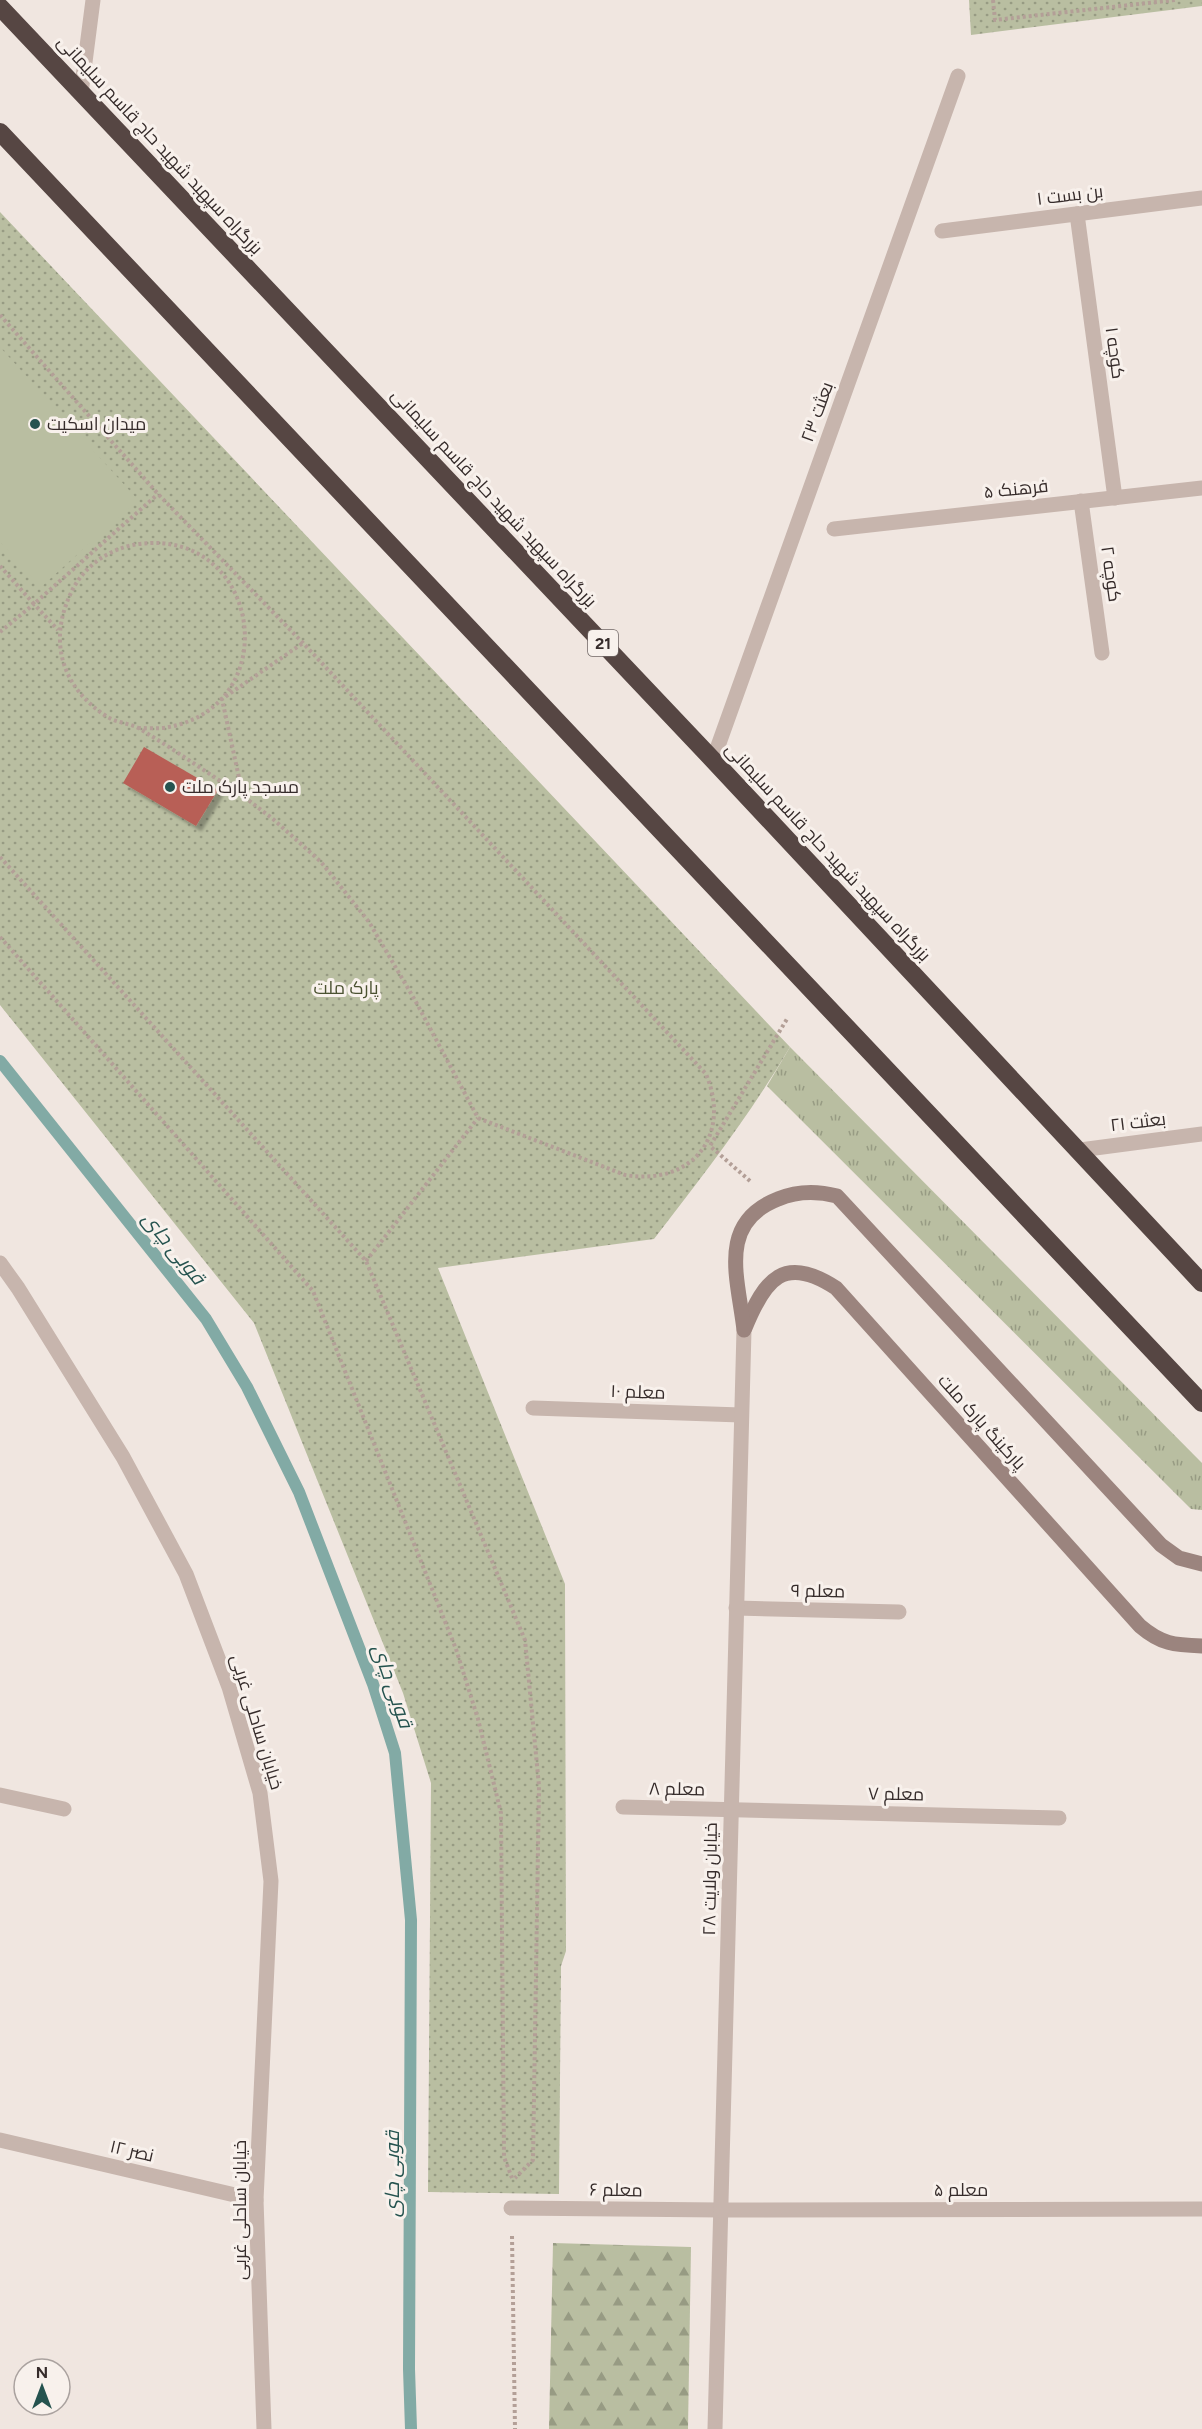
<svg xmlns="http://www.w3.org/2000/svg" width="1202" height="2429" font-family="Figtree,Cairo,sans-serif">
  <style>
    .grass { fill: url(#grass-tufts) }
    .forest { fill: url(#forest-firs) }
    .park { fill: url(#park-dots) }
    .pitch { fill: #b9bea1 }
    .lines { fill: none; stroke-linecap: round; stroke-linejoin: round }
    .stream { stroke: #82aaa5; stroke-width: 12 }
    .building { fill: #b85f56; filter: url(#shadow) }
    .path { stroke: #b39f97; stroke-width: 4; stroke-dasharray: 3 3; stroke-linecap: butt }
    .lane { stroke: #c7b5ad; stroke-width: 15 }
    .street { stroke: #c7b5ad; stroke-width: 15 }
    .secondary { stroke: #9b847e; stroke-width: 15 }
    .highway { stroke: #564643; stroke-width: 18 }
    .poi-dot { fill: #25534f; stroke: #f8f1ec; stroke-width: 2 }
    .labels { text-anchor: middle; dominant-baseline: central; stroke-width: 6; stroke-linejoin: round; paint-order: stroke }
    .shield { fill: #f8f1ec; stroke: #706765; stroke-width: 1.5 }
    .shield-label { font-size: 16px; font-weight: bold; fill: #362c2b }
    .street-label { font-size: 18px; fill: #362c2b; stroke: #f8f1ec }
    .poi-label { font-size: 18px; fill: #362c2b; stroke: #f8f1ec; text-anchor: start }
    .park-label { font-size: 18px; fill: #4b5231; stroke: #f8f1ec }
    .water-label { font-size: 20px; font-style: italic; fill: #25534f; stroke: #f8f1ec }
  </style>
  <defs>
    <pattern id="grass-tufts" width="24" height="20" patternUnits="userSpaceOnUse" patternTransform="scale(1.5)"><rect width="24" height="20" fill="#b9bea1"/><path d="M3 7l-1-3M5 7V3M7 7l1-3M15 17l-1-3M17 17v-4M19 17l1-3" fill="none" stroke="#979b83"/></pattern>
    <pattern id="forest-firs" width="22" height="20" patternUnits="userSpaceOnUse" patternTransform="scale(1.5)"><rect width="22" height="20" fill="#b9bea1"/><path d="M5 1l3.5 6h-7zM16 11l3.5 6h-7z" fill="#979b83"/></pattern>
    <pattern id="park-dots" width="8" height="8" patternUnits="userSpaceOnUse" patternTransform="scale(1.5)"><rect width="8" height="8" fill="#b9bea1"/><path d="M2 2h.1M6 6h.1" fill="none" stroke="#979b83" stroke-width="1.8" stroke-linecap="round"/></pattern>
    <filter id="shadow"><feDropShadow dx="5.5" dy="5.5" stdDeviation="1.5" flood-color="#0004"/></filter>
  </defs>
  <rect width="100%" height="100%" fill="#f0e6e0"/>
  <polygon class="grass" points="790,1047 1202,1463 1202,1510 1191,1509 767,1086"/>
  <polygon class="forest" points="553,2243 691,2247 688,2429 549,2429"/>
  <g class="park">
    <polygon points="969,0 1202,0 1202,6 971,35"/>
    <path d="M0,212L790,1047C750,1115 702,1177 654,1239L438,1268L565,1584L566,1951L561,1966L559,2194L428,2192L431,1783L403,1693L254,1323L0,1005Z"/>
  </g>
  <polygon class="pitch" points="0,347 138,500 41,587 0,542"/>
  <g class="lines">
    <polyline class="stream" points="0,1061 206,1319 247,1387 299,1492 373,1684 395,1753 411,1920 409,2369 411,2429"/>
  </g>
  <polygon class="building" points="144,747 218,790 196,826 123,783"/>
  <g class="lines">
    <g class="path">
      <polyline points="993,0 995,20 1175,0"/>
      <path d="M0,315L158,494L303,643L706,1074C732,1136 692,1186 625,1175L478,1118L416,1002L369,922L321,862L273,819L243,796L222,699L303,643"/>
      <polyline points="0,566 34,604 158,494"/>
      <polyline points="0,632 34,604 58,630"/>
      <path d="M138,728C148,728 160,729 169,727C287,704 260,528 139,544C109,548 82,567 70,595C48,643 63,688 106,716C116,723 130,723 140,729C175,750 209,774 243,796"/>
      <polyline points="0,857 366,1261 525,1640 539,1786 533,2160 515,2178"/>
      <polyline points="0,937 313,1291 456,1649 478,1719 501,1813 504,2157 512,2178"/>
      <polyline points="750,1181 710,1146 787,1019"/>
      <polyline points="366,1261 478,1118"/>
      <polyline points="512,2236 515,2429"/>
    </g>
    <g class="lane">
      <polyline points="713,760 958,76"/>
      <polyline points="533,1408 741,1415"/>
      <polyline points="736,1608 899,1612"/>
      <polyline points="0,1795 64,1809"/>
      <polyline points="623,1807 1059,1818"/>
      <polyline points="0,2140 256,2200"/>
      <polyline points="511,2208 721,2210 1202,2209"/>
    </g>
    <g class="street">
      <polyline points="81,93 93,0"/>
      <polyline points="1077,214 1115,498"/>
      <polyline points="942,231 1202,198"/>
      <polyline points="1081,501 1102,653"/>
      <polyline points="834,529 1202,488"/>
      <polyline points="1080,1150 1202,1134"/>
      <polyline points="0,1263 18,1288 123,1457 186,1574 229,1687 260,1793 271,1881 256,2200 264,2429"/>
      <polyline points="715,2429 744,1330"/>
    </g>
    <g class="secondary">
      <path d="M745,1328C765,1279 784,1254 836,1288L1140,1626C1161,1644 1174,1645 1202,1646"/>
      <path d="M744,1330C738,1278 717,1223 778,1199C797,1191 818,1191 837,1196L1161,1545L1179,1558L1202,1564"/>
    </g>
    <g class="highway">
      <polyline points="0,7 713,760 1202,1283"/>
      <polyline points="0,132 1202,1403"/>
    </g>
  </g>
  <g class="poi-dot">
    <circle cx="35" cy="424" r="6"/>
    <circle cx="170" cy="787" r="6"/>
  </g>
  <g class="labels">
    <rect class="shield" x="588" y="630" width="30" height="26" rx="4.5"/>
    <g class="shield-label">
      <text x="603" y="643">21</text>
    </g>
    <g class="street-label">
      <text transform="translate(160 145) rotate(47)">بزرگراه سپهبد شهید حاج قاسم سلیمانی</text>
      <text transform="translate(1070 195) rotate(-7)">بن بست ۱</text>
      <text transform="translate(1115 353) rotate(82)">کوچه ۱</text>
      <text transform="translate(817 412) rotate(-70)">بعثت ۲۳</text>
      <text transform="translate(1016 489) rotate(-6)">فرهنک ۵</text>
      <text transform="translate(494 498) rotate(47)">بزرگراه سپهبد شهید حاج قاسم سلیمانی</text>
      <text transform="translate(1111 574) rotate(82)">کوچه ۲</text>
      <text transform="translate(828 852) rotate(47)">بزرگراه سپهبد شهید حاج قاسم سلیمانی</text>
      <text transform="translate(1138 1122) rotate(-7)">بعثت ۲۱</text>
      <text transform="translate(638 1392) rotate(2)">معلم ۱۰</text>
      <text transform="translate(982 1422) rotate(48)">پارکینگ پارک ملت</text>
      <text transform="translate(818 1591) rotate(1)">معلم ۹</text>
      <text transform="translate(257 1722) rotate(73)">خیابان ساحلی غربی</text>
      <text transform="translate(677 1789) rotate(1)">معلم ۸</text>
      <text transform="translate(896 1794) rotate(1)">معلم ۷</text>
      <text transform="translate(710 1879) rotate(-89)">خیابان ولایت ۲۸</text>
      <text transform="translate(132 2151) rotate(13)">نصر ۱۲</text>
      <text transform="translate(616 2190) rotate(1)">معلم ۶</text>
      <text x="961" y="2190">معلم ۵</text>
      <text transform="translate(240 2210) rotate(-90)">خیابان ساحلی غربی</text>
    </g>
    <g class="poi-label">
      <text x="47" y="424">میدان اسکیت</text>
      <text x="182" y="787">مسجد پارک ملت</text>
    </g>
    <g class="park-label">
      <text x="346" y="988">پارک ملت</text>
    </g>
    <g class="water-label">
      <text transform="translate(174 1248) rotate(51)">قوبی چای</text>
      <text transform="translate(393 1686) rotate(71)">قوبی چای</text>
      <text transform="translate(392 2174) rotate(-90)">قوبی چای</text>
    </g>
  </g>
  <g transform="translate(42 2387)"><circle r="28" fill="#f8f1ec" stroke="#aaa29f" stroke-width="1.5"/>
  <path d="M0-4.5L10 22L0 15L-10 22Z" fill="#25534f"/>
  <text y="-9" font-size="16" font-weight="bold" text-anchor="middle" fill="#362c2b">N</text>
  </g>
</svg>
